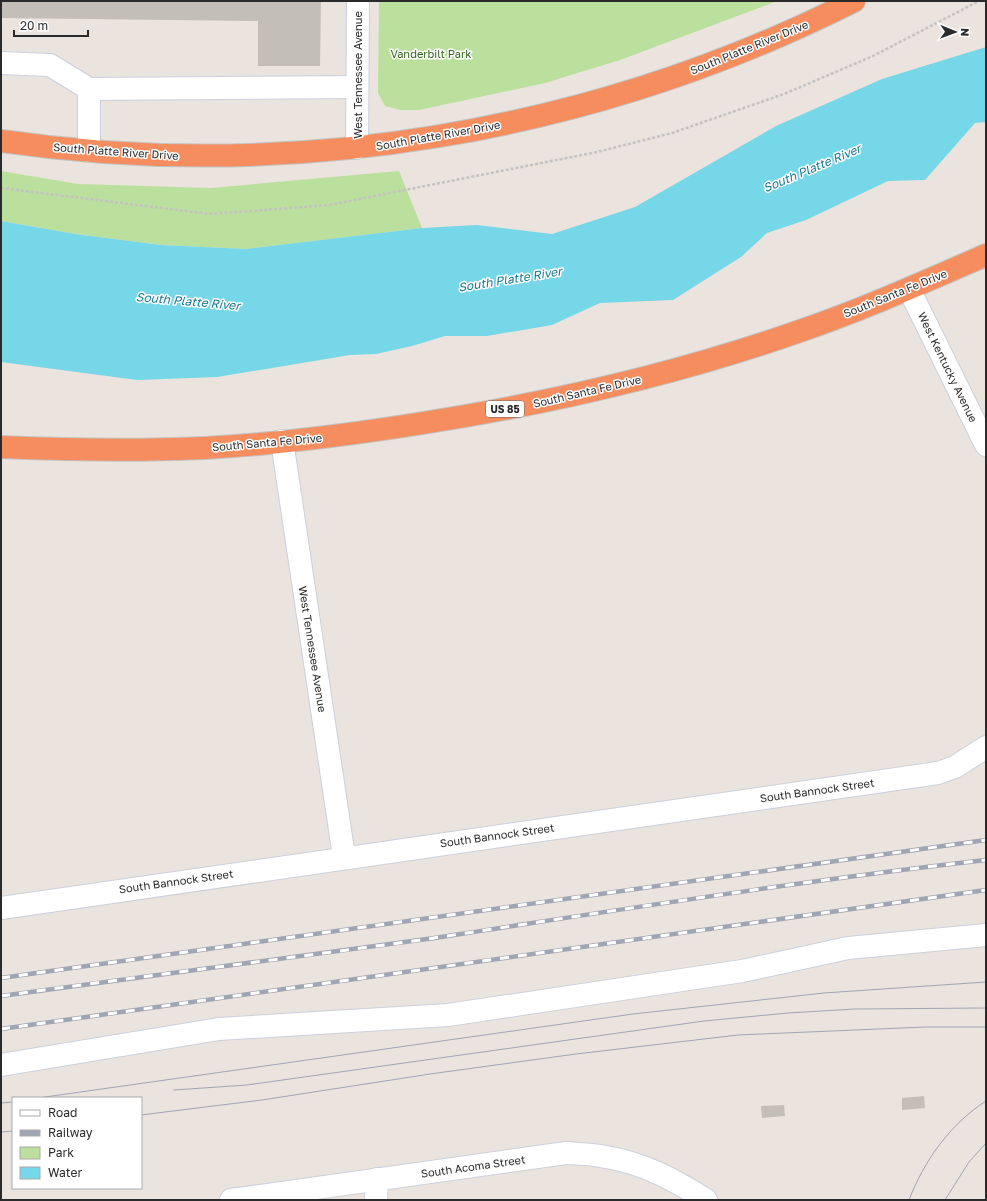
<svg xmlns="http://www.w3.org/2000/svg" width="987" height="1201" font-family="'Golos Text',sans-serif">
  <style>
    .green { fill: #bbdf9c }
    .water { fill: #75d7e8 }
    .building { fill: #c4beb8 }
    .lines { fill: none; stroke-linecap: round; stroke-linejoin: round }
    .minor-casing { stroke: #cbd0db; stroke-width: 24 }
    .highway-casing { stroke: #c3c3c3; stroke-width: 24 }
    .path { stroke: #c3c3c3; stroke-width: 2.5; stroke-dasharray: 3 2; stroke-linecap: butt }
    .minor { stroke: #fff; stroke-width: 22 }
    .highway { stroke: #f58d5e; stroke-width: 22 }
    .tram { stroke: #a0a5b3; stroke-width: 1 }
    .rail-casing { stroke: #a0a5b3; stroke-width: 4.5 }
    .rail { stroke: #fff; stroke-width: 3; stroke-dasharray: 9; stroke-linecap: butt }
    .labels { text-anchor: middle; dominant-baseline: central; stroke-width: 3; stroke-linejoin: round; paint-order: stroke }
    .shield { fill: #fff; stroke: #6a6a6a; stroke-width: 1 }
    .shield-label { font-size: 10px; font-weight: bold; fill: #2a2a2a }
    .street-label { font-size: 11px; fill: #2a2a2a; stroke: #fff }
    .park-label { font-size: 11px; fill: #35631e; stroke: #fff }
    .water-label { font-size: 12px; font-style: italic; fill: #157793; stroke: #fff }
  </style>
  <rect width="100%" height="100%" fill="#ebe3dd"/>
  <g class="green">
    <polygon points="379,1 777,1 620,60 545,83 419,110 400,110 385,106 378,93"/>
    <polygon points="1,171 78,184 211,188 399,171 422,228 246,249 161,245 75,234 1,221"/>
  </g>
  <polygon class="water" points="986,47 986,122 975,123 925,180 888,181 806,220 767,233 741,257 673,300 600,303 552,325 487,336 445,336 412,346 376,354 350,355 217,377 137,380 1,362 1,221 75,234 161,245 246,249 422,228 477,225 552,234 635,207 776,126 882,79"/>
  <g class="building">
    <polygon points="1,1 321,1 320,66 258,66 258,21 1,18"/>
    <polygon points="924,1096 925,1108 902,1110 902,1098"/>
    <polygon points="784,1105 785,1116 762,1118 761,1106"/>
  </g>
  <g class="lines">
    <g class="minor-casing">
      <g id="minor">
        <polyline points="1,63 50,65 89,89 357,87"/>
        <polyline points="357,148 358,1"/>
        <polyline points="89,151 89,89"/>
        <polyline points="909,289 986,445"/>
        <polyline points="282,441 344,857"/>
        <polyline points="1,908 938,773 955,767 986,747"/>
        <polyline points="1,1065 219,1029 448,1015 742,971 848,948 986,935"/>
        <path d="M231,1200L566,1153C579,1154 593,1154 606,1157C643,1163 675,1180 706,1200"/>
        <polyline points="376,1200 377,1179"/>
      </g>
    </g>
    <g class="highway-casing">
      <g id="highway">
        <path d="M1,141C292,183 592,133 854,1"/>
        <path d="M1,447C69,450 137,451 205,448C276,444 347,435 417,424C546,404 674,375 797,332C862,310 924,282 986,255"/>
      </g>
    </g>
    <polyline class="path" points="1,188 210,214 329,205 597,152 672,133 784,94 873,56 979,1"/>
    <use href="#minor" class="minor"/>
    <use href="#highway" class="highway"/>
    <g class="tram">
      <polyline points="174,1090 247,1085 704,1021 788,1013 855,1009 986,1008"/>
      <polyline points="38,1098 633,1014 824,993 986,982"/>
      <polyline points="1,1103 13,1102"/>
      <polyline points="141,1115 262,1100 430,1074 576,1054 738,1035 925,1027 986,1027"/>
      <polyline points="1,1132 13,1131"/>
      <path d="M909,1200C924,1161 950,1124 986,1101"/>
      <polyline points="945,1200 969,1162 986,1143"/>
    </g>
    <g class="rail-casing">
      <g id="rail">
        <polyline points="1,978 986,840"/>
        <path d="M1,996C143,976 285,959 427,939C613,911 799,881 986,860"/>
        <polyline points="1,1029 986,890"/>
      </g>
    </g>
    <use href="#rail" class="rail"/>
  </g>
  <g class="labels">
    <rect class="shield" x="486" y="401" width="38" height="16" rx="3"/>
    <g class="shield-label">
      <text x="505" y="409">US 85</text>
    </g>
    <g class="street-label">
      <text transform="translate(749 47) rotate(-22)">South Platte River Drive</text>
      <text transform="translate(357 75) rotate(-90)">West Tennessee Avenue</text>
      <text transform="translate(438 135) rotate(-10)">South Platte River Drive</text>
      <text transform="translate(116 151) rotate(4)">South Platte River Drive</text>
      <text transform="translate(895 293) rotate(-22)">South Santa Fe Drive</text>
      <text transform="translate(948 367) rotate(64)">West Kentucky Avenue</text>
      <text transform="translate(587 391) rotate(-13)">South Santa Fe Drive</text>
      <text transform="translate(267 442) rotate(-5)">South Santa Fe Drive</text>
      <text transform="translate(313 649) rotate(81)">West Tennessee Avenue</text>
      <text transform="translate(817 790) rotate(-8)">South Bannock Street</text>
      <text transform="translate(497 835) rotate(-8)">South Bannock Street</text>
      <text transform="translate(176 881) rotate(-8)">South Bannock Street</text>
      <text transform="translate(473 1166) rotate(-8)">South Acoma Street</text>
    </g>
    <g class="park-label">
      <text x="431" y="53">Vanderbilt Park</text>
    </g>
    <g class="water-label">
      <text transform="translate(812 168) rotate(-23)">South Platte River</text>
      <text transform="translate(510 279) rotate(-9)">South Platte River</text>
      <text transform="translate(188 301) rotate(5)">South Platte River</text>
    </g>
  </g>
  <rect width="987" height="1201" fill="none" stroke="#2a2a2a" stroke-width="4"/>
  <rect x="12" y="1097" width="130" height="92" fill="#ffffff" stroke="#aaaaaa"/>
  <rect x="20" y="1110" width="20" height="6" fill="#ffffff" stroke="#aaaaaa"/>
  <text x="48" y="1117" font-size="12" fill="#2a2a2a">Road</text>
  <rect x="20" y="1130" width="20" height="6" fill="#a0a5b3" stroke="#aaaaaa"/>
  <text x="48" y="1137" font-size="12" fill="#2a2a2a">Railway</text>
  <rect x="20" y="1147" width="20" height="12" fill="#bbdf9c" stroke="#aaaaaa"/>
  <text x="48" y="1157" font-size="12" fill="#2a2a2a">Park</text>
  <rect x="20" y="1167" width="20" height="12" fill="#75d7e8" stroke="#aaaaaa"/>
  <text x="48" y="1177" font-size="12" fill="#2a2a2a">Water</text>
  <g transform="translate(955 32) rotate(91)" stroke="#ffffff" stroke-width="3" paint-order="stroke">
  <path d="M0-3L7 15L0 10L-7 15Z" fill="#2a2a2a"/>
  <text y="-6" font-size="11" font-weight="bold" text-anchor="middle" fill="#2a2a2a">N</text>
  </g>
  <path d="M14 30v6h74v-6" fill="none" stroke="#2a2a2a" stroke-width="2"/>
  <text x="20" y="30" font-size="12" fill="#2a2a2a" stroke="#ffffff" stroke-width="3" paint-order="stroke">20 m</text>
</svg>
